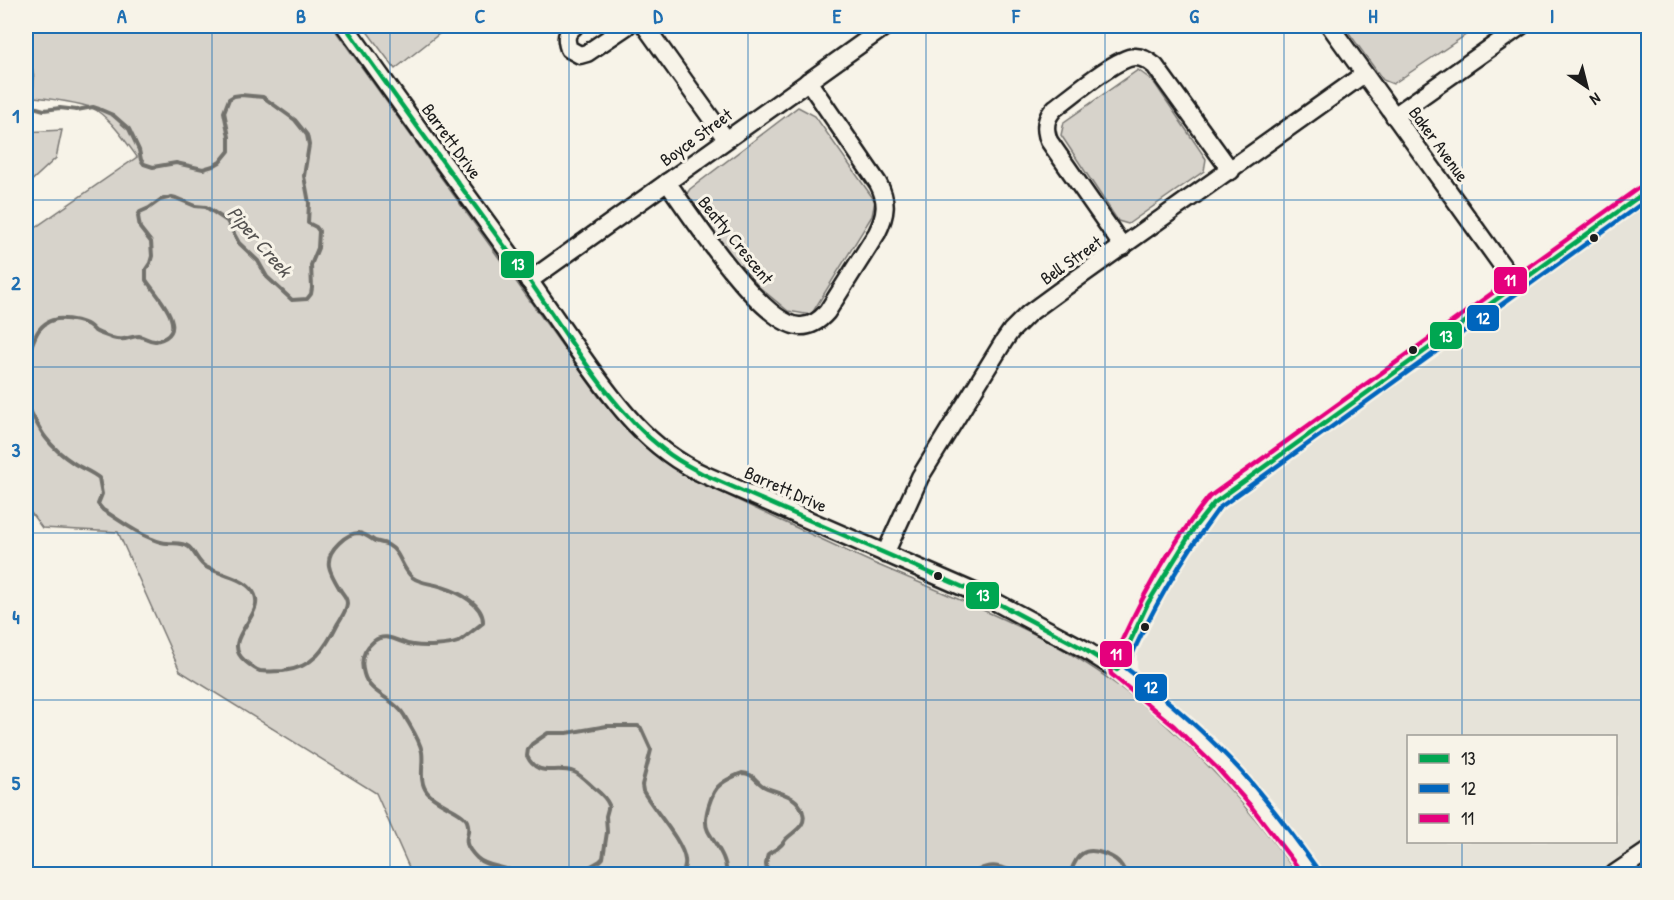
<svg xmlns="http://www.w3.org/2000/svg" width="1674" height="900" font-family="'Patrick Hand',sans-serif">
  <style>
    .built { fill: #e6e3d9; fill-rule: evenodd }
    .green { fill: #d7d3cb; stroke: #7a7874; stroke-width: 1.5 }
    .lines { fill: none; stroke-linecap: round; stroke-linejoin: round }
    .stream { stroke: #72716c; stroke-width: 4 }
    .minor-casing { stroke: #1c1c1c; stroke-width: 21 }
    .minor { stroke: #f7f3e8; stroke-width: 16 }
    .bus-1-casing { stroke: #f7f3e8; stroke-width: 9 }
    .bus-2-casing { stroke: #f7f3e8; stroke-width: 9 }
    .bus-3-casing { stroke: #f7f3e8; stroke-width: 9 }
    .bus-1 { stroke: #00a651; stroke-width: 4.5 }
    .bus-2 { stroke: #0065bd; stroke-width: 4.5 }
    .bus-3 { stroke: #e5007d; stroke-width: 4.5 }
    .grid { fill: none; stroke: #1f6fb2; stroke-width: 1.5; stroke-opacity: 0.55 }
    .bus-dot { fill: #1c1c1c; stroke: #f7f3e8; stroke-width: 2 }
    .labels { text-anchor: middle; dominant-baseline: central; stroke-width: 6; stroke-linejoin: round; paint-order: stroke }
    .street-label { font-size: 18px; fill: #1c1c1c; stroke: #f7f3e8 }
    .water-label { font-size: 20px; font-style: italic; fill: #565452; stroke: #f7f3e8 }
    .line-badge { stroke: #f7f3e8; stroke-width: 2 }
    .badge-label { font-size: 16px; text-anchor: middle; font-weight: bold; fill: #fff }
    .neatline { fill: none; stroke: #1f6fb2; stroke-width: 2 }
    .grid-label { font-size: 20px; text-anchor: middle; font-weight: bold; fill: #1f6fb2 }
  </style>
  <rect width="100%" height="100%" fill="#f7f3e8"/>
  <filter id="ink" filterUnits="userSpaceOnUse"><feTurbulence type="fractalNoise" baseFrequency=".0167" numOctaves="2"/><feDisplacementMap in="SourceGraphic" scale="12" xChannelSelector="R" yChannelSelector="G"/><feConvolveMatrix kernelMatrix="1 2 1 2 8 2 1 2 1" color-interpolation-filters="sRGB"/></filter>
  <g filter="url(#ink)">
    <path class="built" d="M1648,203V840L1600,874H1321L1280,809L1213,735L1143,676L1137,669V655L1188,548L1208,519L1229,501ZM1408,736H1616V842H1408Z"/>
    <g class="green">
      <path d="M26,26H332L599,397C617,418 634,439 656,455C696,482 741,502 784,522C813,535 842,549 871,562C929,587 988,610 1044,639C1146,692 1232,782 1297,874H412L376,793L180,671L118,532L42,528L26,506V234L137,157C125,140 113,122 96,110C83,102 42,98 26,96Z"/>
      <polygon points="363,26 449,26 395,69"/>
      <polygon points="1344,26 1479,26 1393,84 1383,80"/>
      <polygon points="1138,70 1153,81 1206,159 1204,171 1128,224 1118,221 1061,135 1064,122"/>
      <polygon points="798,107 815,116 875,201 872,216 811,315 788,311 737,269 683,199 690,189"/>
      <polygon points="62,130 56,158 26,186 26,132"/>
    </g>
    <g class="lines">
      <g class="stream">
        <path d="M26,52C32,67 36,86 28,102L30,106L44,110L60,108L77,110L93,107L99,109L113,115L129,129L139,150L141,160L144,164L153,167L176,163L203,169L213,166L220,162L229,151V137L224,112L229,99L234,96L241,95L263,97L295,120L307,135L309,145L304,176L309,203L308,223L316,227L319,231L318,248L311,265L312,288L311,294L307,299L292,300L267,277L258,261L239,243L227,221L206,207L195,206L176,198L172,197L160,200L149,208L140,212L138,216L140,228L151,242L152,256L150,263L146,269V280C155,293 194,333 156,341C150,342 145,337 139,336C129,336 125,342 112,338C107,336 100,334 95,331C92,328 89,324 84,323C76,320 61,317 53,320C34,326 34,344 26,359"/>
        <path d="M26,402C40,431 47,446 75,464C83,469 92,472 99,478L102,494L98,504L103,510C118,519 133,531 150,538C155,540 161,543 167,543C174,544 182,542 189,547C196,553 198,563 206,567C219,574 242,578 251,589C273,613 217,638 245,661C250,665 254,669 260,671C267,672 275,671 283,671C313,668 325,649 338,623C341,618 347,610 347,603C347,598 344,595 341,591C330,573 321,560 339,543C344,538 351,533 359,533C365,534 370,538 375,541C379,542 384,543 388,545C401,552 401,568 412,577C421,584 432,583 442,587C458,592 484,604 483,623C480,625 460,641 458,642C448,646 424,647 413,645C400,644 387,631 374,641C363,650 360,661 364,674C369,694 394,698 404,715C410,726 420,740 422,752C424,765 418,780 427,792C436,804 463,811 467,821C473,837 457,838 477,858C487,868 505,865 518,874"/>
        <path d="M554,874L558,872L586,869L600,861L603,858L607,832L606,816L609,805C606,797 599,792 593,787C587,782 581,775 574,772C556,765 538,779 527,756L528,749L532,744L548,733H567L607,726H638L641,728L651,750L642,785L643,791C653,809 683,841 685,860C686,865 684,870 683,874"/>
        <path d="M726,874C728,859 715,844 708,831C702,820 711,791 721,784C727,779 735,776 742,773C754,773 756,783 765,787C775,792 787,793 796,801C799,804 802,809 803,813C807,826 794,831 786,839C784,841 783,844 780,846C777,850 772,851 768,854L766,863L767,874"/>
        <polyline points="827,874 834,874"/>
        <path d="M973,874C989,861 1003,867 1020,874"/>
        <path d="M1051,874L1071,871C1077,855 1084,847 1102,853C1113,857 1119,860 1124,870L1138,874"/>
      </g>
      <g class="minor-casing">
        <g id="minor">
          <path d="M345,26C402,106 460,186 518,265C540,295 560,325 581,355C615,403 648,449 703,474L988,598L1084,649L1117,670L1171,714L1234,776L1272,820L1312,874"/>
          <path d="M575,26C566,33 565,38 569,49L580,55L587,53L627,26"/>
          <polyline points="645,26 726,139"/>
          <polyline points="1330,26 1516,285"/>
          <polyline points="1394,116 1521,26"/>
          <path d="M667,182C690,214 761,324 799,326C811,327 820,320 827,312L877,233C886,215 888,201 878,183L808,81"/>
          <path d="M1123,247L1049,141C1044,128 1045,118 1055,108C1071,96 1116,58 1134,57C1142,56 1149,61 1155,66L1231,171"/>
          <polyline points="529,281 886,26"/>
          <polyline points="885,554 920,477 1004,341 1011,331 1028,314 1058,292 1364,74"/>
          <polyline points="1117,670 1148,603 1194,528 1214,503 1648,190"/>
          <polyline points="1614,874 1648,851"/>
        </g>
      </g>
      <use href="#minor" class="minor"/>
      <g class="bus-1-casing">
        <path id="bus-1" d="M345,26C404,109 464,191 524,273C567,333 605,404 664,450C676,460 690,467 703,474L988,598L1084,649L1117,670L1148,603L1194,528L1214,503L1648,190"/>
      </g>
      <g class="bus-2-casing">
        <path id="bus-2" d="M1318,870C1294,836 1269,803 1242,772C1207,734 1167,699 1126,668C1151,610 1181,559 1219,508L1648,199"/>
      </g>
      <g class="bus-3-casing">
        <path id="bus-3" d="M1303,874L1250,805L1217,768L1174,726L1111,674L1110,667C1136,606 1167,549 1209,497L1644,184"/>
      </g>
      <use href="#bus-1" class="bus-1"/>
      <use href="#bus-2" class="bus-2"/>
      <use href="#bus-3" class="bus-3"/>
    </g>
  </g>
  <path class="grid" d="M212,26V874M390,26V874M569,26V874M748,26V874M926,26V874M1105,26V874M1284,26V874M1462,26V736M26,200H1648M26,367H1648M26,533H1648M26,700H1648M1462,842V874"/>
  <g class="bus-dot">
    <circle cx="1594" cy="238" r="5"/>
    <circle cx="1413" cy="350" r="5"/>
    <circle cx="938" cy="576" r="5"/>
    <circle cx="1145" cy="627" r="5"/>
  </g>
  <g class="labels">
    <g class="street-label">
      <text transform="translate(696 137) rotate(-36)">Boyce Street</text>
      <text transform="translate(452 141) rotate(54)">Barrett Drive</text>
      <text transform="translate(1439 144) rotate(54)">Baker Avenue</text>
      <text transform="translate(736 240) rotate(51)">Beatty Crescent</text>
      <text transform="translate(1071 260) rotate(-35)">Bell Street</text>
      <text transform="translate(786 489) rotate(24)">Barrett Drive</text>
    </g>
    <g class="water-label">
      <text transform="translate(260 241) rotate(49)">Piper Creek</text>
    </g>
  </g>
  <g class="line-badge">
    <rect x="500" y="250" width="35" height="29" rx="6" fill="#00a651"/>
    <rect x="1493" y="266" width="35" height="29" rx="6" fill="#e5007d"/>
    <rect x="1466" y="304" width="34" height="28" rx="6" fill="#0065bd"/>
    <rect x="1429" y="321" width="34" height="29" rx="6" fill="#00a651"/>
    <rect x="965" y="581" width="35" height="29" rx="6" fill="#00a651"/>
    <rect x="1099" y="640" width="34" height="28" rx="6" fill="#e5007d"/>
    <rect x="1134" y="673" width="34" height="29" rx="6" fill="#0065bd"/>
  </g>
  <g class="badge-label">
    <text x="518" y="270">13</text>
    <text x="1510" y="286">11</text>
    <text x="1483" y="324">12</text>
    <text x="1446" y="342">13</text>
    <text x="983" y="601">13</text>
    <text x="1116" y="660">11</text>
    <text x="1151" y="693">12</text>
  </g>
  <rect width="1674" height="900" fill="none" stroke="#f7f3e8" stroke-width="66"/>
  <rect x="1407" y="735" width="210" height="108" fill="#f7f3e8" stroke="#9f9d96" stroke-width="1.5"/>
  <rect x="1419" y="754" width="30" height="9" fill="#00a651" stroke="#9f9d96" stroke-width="1.5"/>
  <text x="1461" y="765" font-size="18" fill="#1c1c1c">13</text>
  <rect x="1419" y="784" width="30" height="9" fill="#0065bd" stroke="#9f9d96" stroke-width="1.5"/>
  <text x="1461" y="795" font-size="18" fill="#1c1c1c">12</text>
  <rect x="1419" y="814" width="30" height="9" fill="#e5007d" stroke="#9f9d96" stroke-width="1.5"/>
  <text x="1461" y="825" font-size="18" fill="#1c1c1c">11</text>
  <g transform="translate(1587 87) rotate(145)" stroke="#f7f3e8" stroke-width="4.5" paint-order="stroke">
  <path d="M0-4.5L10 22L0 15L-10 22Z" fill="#1c1c1c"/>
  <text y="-9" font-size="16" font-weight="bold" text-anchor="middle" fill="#1c1c1c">N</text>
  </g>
  <rect x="33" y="33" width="1608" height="834" class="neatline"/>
  <g class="grid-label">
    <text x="122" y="23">A</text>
    <text x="301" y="23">B</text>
    <text x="480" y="23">C</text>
    <text x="658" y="23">D</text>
    <text x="837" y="23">E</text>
    <text x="1016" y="23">F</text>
    <text x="1194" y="23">G</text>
    <text x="1373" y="23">H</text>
    <text x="1552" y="23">I</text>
    <text x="16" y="123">1</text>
    <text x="16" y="290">2</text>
    <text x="16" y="457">3</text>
    <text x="16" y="624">4</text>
    <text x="16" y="790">5</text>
  </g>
</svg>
